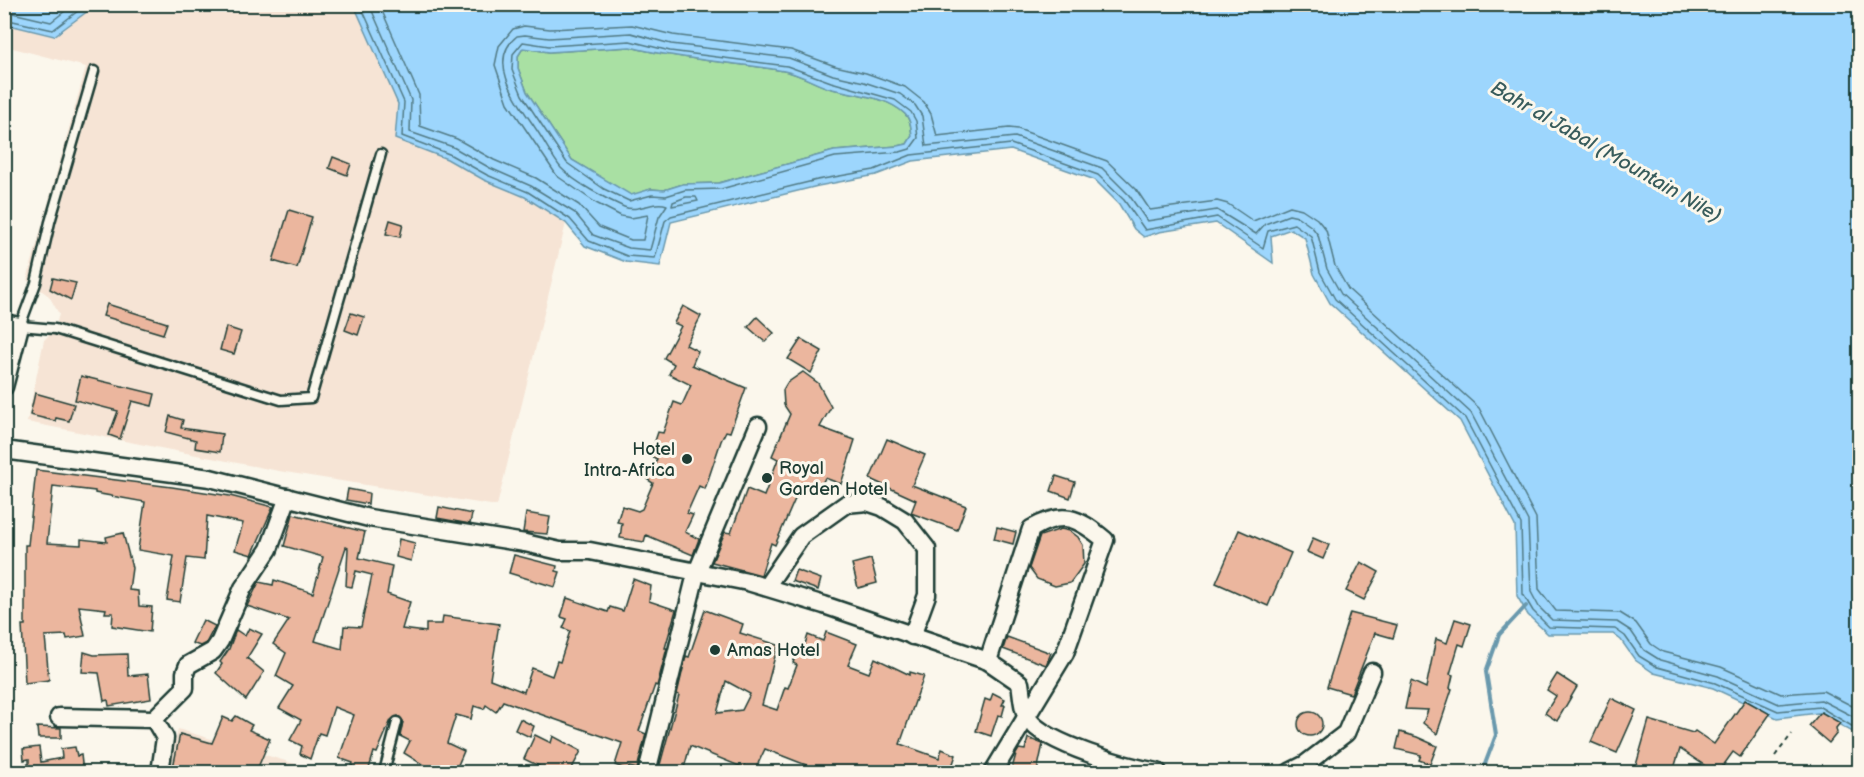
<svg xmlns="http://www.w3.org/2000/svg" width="1864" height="777" font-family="'Balsamiq Sans',sans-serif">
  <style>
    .built { fill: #f6e4d5 }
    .green { fill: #a9e0a3; stroke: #648e6c; stroke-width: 1.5 }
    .water { fill: #9dd6fd; stroke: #6b99ad; stroke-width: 1.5; fill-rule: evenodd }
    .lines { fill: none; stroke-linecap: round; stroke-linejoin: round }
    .shore { stroke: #517a84; stroke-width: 1.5 }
    .stream { stroke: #6b99ad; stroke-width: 4 }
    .building { fill: #ebb69e; stroke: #1f3d34; stroke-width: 1.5; fill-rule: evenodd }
    .lane-casing { stroke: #1f3d34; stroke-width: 13 }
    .street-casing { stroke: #1f3d34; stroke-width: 21 }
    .path { stroke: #1f3d34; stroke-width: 2; stroke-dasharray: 4.5 4.5; stroke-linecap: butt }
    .lane { stroke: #fbf7ec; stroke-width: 8 }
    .street { stroke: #fbf7ec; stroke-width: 16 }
    .poi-dot { fill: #1f3d34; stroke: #fbf7ec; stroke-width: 2 }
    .labels { text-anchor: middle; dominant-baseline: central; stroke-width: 6; stroke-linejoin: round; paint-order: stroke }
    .poi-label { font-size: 18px; fill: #1f3d34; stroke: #fbf7ec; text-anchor: start }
    .water-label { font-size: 20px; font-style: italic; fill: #385c5c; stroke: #fbf7ec }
  </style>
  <rect width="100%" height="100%" fill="#fbf7ec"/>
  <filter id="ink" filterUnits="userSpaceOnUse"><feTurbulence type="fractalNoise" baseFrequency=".0167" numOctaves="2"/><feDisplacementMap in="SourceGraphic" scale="12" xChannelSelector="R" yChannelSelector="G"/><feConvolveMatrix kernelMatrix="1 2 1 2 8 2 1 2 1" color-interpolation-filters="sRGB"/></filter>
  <g filter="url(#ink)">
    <g class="built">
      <polygon points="96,5 354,5 398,104 395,139 447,159 484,180 525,197 566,223 497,506 279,471 27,422 44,340 55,329 59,314 49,296 27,280 86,67 5,46 5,24 54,36"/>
      <polygon points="178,729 322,772 169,772"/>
    </g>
    <path class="green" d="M630,47C681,60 733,62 784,71C801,74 816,85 832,89C855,94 888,97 905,114C911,120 911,128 912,136L907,144L898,146L834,151L719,183L683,184L664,190L651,189L631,196L572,160L527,92L518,68V56L523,48L549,52Z"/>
    <g class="water">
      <polygon points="4,5 5,4 96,5 54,36 5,24"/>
      <path d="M354,5H1859V741L1853,732L1818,713L1777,718L1713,688L1654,673L1635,660L1621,640L1613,634H1548L1528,615L1517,596L1515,526L1460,421L1330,303L1314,274L1305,238L1291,229L1271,236L1273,263L1216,223L1159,232L1144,237L1134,229L1119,204L1095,180L1011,150L913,161L876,175L818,186L671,222L660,266L626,262L585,246L566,223L525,197L484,180L447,159L395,139L398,104ZM630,47C681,60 733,62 784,71C801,74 816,85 832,89C855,94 888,97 905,114C911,120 911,128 912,136L907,144L898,146L834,151L719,183L683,184L664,190L651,189L631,195L572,160L527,92L518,68V56L523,48L549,52Z"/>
    </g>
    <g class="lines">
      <g class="shore">
        <polyline points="360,4 404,102 402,136 449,154 487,175 528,192 570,219 589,241 627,256 655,258 665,221 671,216 817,180 874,170 911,155 1011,144 1098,175 1124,200 1145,230 1217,217 1263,248 1268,231 1294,224 1311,236 1320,272 1335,299 1465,418 1521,524 1523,594 1533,611 1549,627 1615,629 1625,636 1639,656 1657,667 1715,683 1778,711 1820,707 1860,731"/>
        <path d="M369,4L411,100L410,132L453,147L490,168L531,186L575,213L593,235L629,248L650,250L659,217L667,205C652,200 638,213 624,207C606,199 574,182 561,168C552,157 545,142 536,129C521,106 484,62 517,36L525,35L549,38L631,33L671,44L789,58L833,75L864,82L900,94L915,105L922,116L926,146L1015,137L1102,168L1129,195L1147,221L1217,210L1256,234L1265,224L1289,215L1298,217L1312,227L1318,235L1327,269L1341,294L1471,413L1528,521L1531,592L1539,607L1552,620L1617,622L1631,631L1644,650L1660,660L1718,676L1779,704L1821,700L1860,720"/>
        <polyline points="379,4 419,95 420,126 457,139 494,160 536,178 579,205 599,227 631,240 643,240 648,215 631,218 621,216 596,203 557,176 508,103 495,65 499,46 513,29 524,26 550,29 632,25 673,35 791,50 835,66 866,73 905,87 924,102 931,114 937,136 1009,128 1018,129 1107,161 1136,189 1150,210 1217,201 1228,204 1253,221 1290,206 1302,209 1317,219 1326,230 1335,266 1348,289 1479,408 1536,518 1539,589 1556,611 1620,613 1636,623 1651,644 1663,652 1721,667 1781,694 1823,691 1860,710"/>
        <polyline points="4,11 51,22 74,4"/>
        <polyline points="4,19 53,30 87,4"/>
        <polygon points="630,41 670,51 787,66 831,82 895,100 911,112 916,121 918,138 910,149 900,152 835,157 721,189 685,190 666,196 652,195 629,201 604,189 567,163 522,95 512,70 513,54 523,42 549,46"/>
        <polygon points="686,197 696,197 698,201 672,206 673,202"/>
      </g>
      <polyline class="stream" points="1482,772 1496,735 1486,672 1499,635 1526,606"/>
    </g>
    <g class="building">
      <polygon points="333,157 351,164 347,175 329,168"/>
      <polygon points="289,210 312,217 297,268 273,261"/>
      <polygon points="390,220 403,224 400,237 386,234"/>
      <polygon points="53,278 76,283 71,300 50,289"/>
      <polygon points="107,304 167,323 163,334 103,316"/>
      <polygon points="683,306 701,316 686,345 698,351 692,365 746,388 730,432 726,431 721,441 705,489 699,486 687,513 693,515 685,532 699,539 693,555 646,535 644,542 620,538 622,523 617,522 622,506 638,511 642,509 653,483 648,480 657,459 650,456 658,432 663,433 674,402 682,405 691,385 669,374 674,364 664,358 681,326 674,323"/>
      <polygon points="351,313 364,317 358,335 345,330"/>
      <polygon points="757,317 774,333 765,342 748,327"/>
      <polygon points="226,327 241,332 234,354 220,350"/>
      <polygon points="801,339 822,351 811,373 788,359"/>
      <polygon points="803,372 818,383 831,407 820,427 855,440 841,484 825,478 818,491 802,483 775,545 771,543 761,575 712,562 725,532 731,533 747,489 764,496 778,459 772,456 790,414 784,405 783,390 787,383"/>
      <polygon points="81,376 155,394 152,406 132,401 120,439 109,435 118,411 75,400"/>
      <polygon points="35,393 74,404 69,421 56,418 55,421 30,415"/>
      <polygon points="170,416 183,420 181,428 222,434 220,452 195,448 196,440 166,432"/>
      <polygon points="887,439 925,455 912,485 966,506 957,530 911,513 916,500 870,479"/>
      <polygon points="36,470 172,487 230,496 273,507 252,555 235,550 243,523 207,516 204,560 187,558 180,602 167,600 174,556 138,550 145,502 95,493 95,491 53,486 47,543 81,545 81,539 107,542 106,537 123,533 132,568 129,590 138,591 139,606 152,607 150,632 112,626 113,613 105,613 106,609 79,606 85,636 67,639 66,635 45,636 49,680 25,683 22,625 25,625 25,545 28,545"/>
      <polygon points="1056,476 1075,482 1070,498 1051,491"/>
      <polygon points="348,489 369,493 368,504 346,500"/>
      <polygon points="439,507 472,514 470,524 437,518"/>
      <polygon points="526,513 550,517 547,534 523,532"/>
      <path d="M293,514L365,532L359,558L392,566L387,594L410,602L402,629L426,632V624H442L443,616L499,624L490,679L524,692L532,668L552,676L557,661L560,662L570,631L563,628L567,619L561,617L567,598L608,612L610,607L623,611L633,579L651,586L649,601L676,610L665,648H667L657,686L655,685L639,731L646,734L637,769L629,767L628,770L615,765L622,743L503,701L496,712L486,705L484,709L474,706L471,719L456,715L447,743L464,751L455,772H429L430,769L404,753L410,741L400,736L403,721L398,716L391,720L377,753L374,752L368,772H350L353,763L339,758L354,715L334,707L325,735L319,733L310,759L300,754L302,746L290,740L301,720L279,708L293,686L276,676L286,653L273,644L289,620L247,606L259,582L273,585L274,580L313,593L323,557L284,546ZM346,547L348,548L346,586L352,587L356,571L372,575L361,627L344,626L342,649L315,641Z"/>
      <polygon points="997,527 1016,532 1013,544 994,539"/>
      <polygon points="1061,529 1070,531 1078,537 1083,545 1084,564 1070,583 1055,586 1037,579 1029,568 1040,536"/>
      <polygon points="1239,530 1291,553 1268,606 1216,583"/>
      <polygon points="1313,538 1329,545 1323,559 1307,552"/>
      <polygon points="399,539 415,543 411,561 396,557"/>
      <polygon points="514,555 557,566 556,571 560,572 555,587 509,573"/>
      <polygon points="871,559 877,583 858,588 852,564"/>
      <polygon points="1361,562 1379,572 1364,600 1346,591"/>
      <polygon points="796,570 821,579 818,590 792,581"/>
      <path d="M705,610L743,624L740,633L778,645L762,705L777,710L785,687L788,688L797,665L793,663L799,646L804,647L808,635L823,641L826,632L857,644L848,665L869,673L875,658L910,675V672L924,676L900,744L939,758L942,749L956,755L950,772L936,768L934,772H824L765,749L754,772L690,746L683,772H658L679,695L677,694L686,656L689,657ZM726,681L750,694L742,710L717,713Z"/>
      <polygon points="1350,613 1397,625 1393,638 1375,633 1351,694 1327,687"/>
      <polygon points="1455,619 1471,624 1464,646 1459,644 1450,674 1453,675 1450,688 1452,689 1437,734 1423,723 1428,710 1405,709 1411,681 1426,688 1436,639 1447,643"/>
      <polygon points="203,620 215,626 206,643 200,646 192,643"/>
      <polygon points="249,628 262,634 247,658 264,672 246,700 216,673 222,664 220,662 229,649 236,630 245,636"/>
      <polygon points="1007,637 1051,653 1046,665 1003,649"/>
      <polygon points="84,652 94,655 127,654 128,676 148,674 151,699 109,706 108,700 104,701 99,673 82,672"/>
      <polygon points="1557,674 1577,687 1557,721 1545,713 1556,696 1547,690"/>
      <polygon points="993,693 1005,699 1002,705 1005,705 1002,716 998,715 991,736 976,731 985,699 990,701"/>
      <polygon points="1611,698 1636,710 1617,753 1591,742"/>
      <polygon points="1745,700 1770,714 1740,757 1733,752 1720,770 1713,766 1710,769 1680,749 1673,772 1634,772 1649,720 1693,733 1695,731 1714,744"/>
      <polygon points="1821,712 1840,723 1836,728 1837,733 1829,743 1809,726"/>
      <circle cx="1310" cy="724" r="12"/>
      <polygon points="236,716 252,725 249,730 270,739 256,772 172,772 180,734 212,743 223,717 232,721"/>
      <polygon points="520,719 534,726 530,737 515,730"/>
      <polygon points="37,727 61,728 61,738 38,738"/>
      <polygon points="1400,732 1417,737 1437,746 1430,764 1419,760 1421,755 1396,749"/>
      <polygon points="535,735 551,743 553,736 581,751 570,772 551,772 524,759"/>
      <polygon points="1028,738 1043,744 1037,772 1011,772 1016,754 1019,749 1025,750"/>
      <polygon points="39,747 41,762 62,758 61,749 75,747 77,756 81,755 83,772 13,772 13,766 29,764 29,759 24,760 23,749"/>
    </g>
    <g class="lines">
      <g class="lane-casing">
        <g id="lane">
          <polyline points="94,71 50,222 36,283 20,326 55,329 281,400 311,398 381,154"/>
          <polyline points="384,772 397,722"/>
        </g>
      </g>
      <g class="street-casing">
        <g id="street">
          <polyline points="4,323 20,326 4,387"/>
          <path d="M4,450L210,478L369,518L525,543L560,551H590L748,582L824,605L988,661L1020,683C1022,694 1022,711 1029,720C1047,744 1127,767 1158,772"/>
          <polyline points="766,587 801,536 846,504 867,502 882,507 905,521 927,549 927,595 912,636"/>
          <path d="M988,661L1031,529C1063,510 1077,517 1105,540L1065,653L993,772"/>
          <polyline points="59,717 154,719 185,688 185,673 188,665 213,651 220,641 243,588 269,549 288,497"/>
          <polyline points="154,719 165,738 160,772"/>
          <polyline points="647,772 696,574 758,426"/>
          <polyline points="1290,772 1304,765 1346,733 1372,672"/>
        </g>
      </g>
      <polyline class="path" points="1775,756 1792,734"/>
      <use href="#lane" class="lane"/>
      <use href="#street" class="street"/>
    </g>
  </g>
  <g class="poi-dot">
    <circle cx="687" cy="459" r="6"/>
    <circle cx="767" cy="478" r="6"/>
    <circle cx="715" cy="650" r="6"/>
  </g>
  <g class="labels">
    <g class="poi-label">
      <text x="675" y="449" text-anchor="end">Hotel<tspan x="675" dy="21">Intra-Africa</tspan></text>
      <text x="779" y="468">Royal<tspan x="779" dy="21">Garden Hotel</tspan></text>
      <text x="727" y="650">Amas Hotel</text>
    </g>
    <g class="water-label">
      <text transform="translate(1606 152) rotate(30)">Bahr al Jabal (Mountain Nile)</text>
    </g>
  </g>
  <rect width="1864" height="777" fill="none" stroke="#fbf7ec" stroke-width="24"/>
  <rect x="12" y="12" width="1840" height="753" fill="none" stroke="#1f3d34" stroke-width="2" filter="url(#ink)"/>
</svg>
